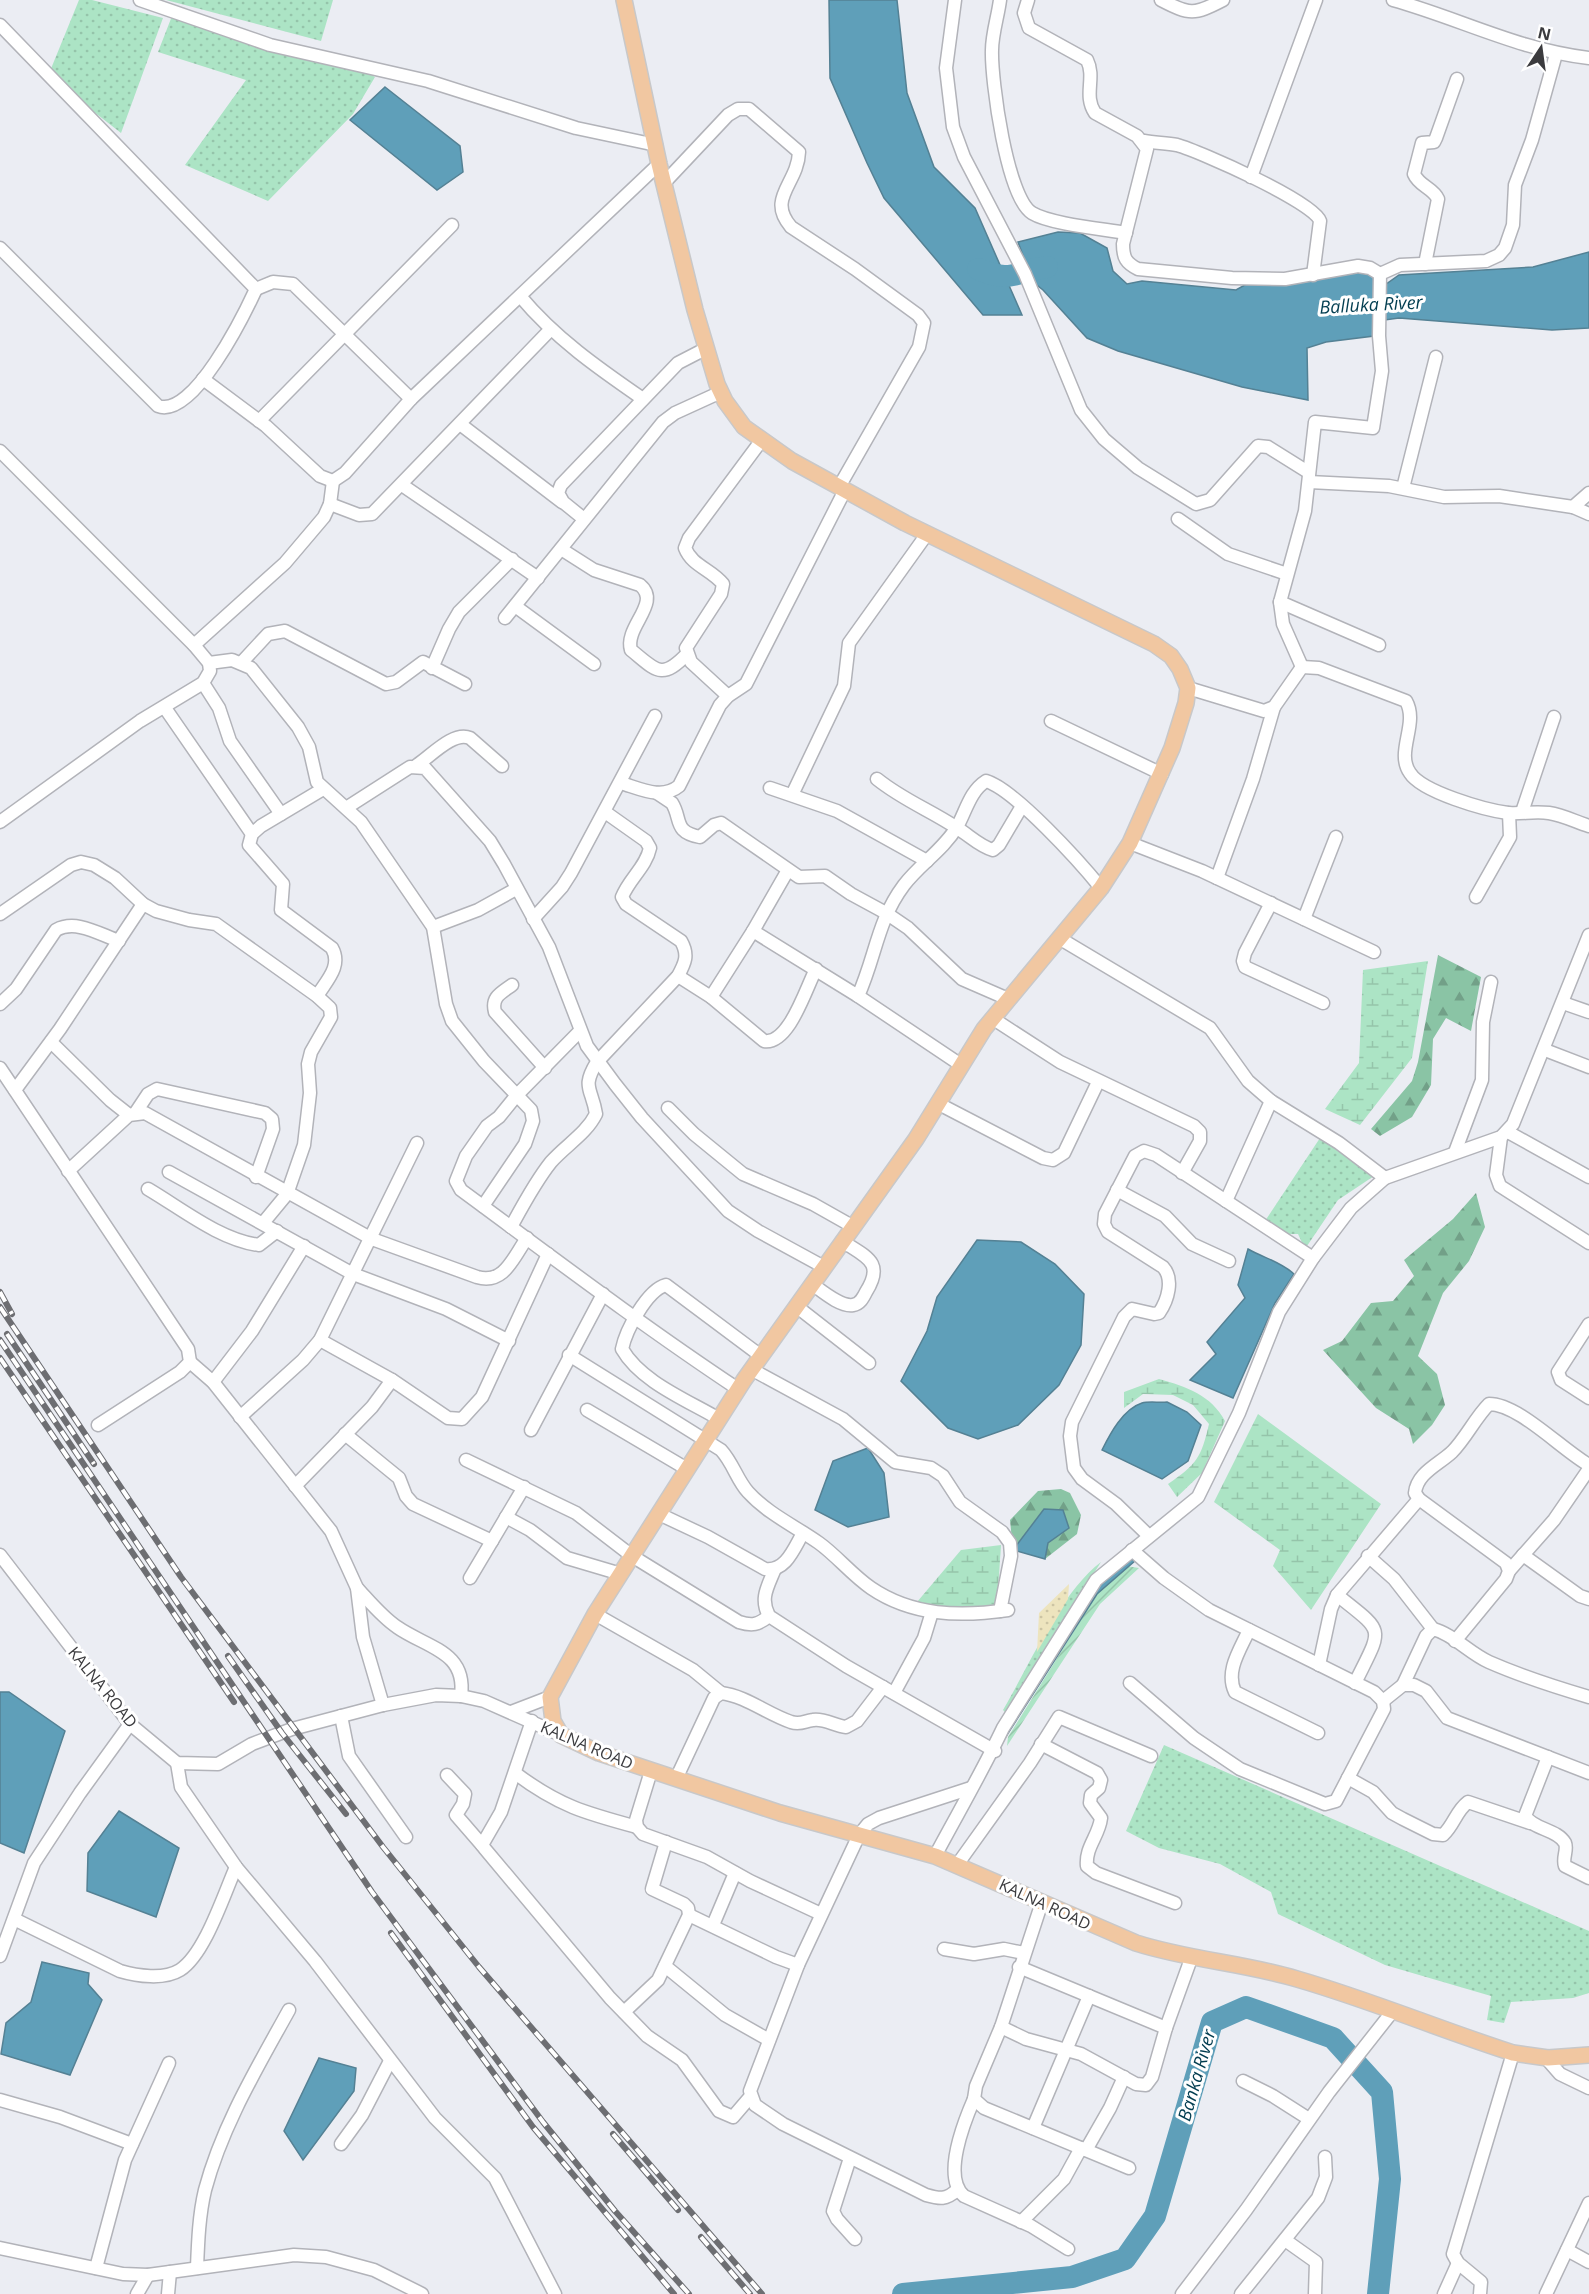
<svg xmlns="http://www.w3.org/2000/svg" width="1589" height="2294" font-family="'Open Sans',sans-serif">
  <style>
    .grass { fill: url(#grass-dots) }
    .forest { fill: url(#forest-firs) }
    .wetland { fill: url(#wetland-marsh) }
    .sand { fill: url(#sand-dots) }
    .garden { fill: url(#garden-furrows) }
    .water { fill: #5f9fb9; stroke: #548194; stroke-width: 1.5 }
    .lines { fill: none; stroke-linecap: round; stroke-linejoin: round }
    .river { stroke: #5f9fb9; stroke-width: 22 }
    .minor-casing { stroke: #b2b3b9; stroke-width: 15 }
    .major-casing { stroke: #c8c8c9; stroke-width: 18 }
    .minor { stroke: #fff; stroke-width: 12 }
    .major { stroke: #f1c7a1; stroke-width: 15 }
    .rail-casing { stroke: #6d6e72; stroke-width: 6 }
    .rail { stroke: #fff; stroke-width: 4; stroke-dasharray: 11; stroke-linecap: butt }
    .labels { text-anchor: middle; dominant-baseline: central; stroke-width: 6; stroke-linejoin: round; paint-order: stroke }
    .street-label { font-size: 16px; fill: #3b3b3e; stroke: #fff }
    .water-label { font-size: 18px; font-style: italic; fill: #023d50; stroke: #fff }
  </style>
  <defs>
    <pattern id="grass-dots" width="8" height="8" patternUnits="userSpaceOnUse" patternTransform="scale(1.5)"><rect width="8" height="8" fill="#ace4c5"/><path d="M2 2h.1M6 6h.1" fill="none" stroke="#95c4aa" stroke-width="1.8" stroke-linecap="round"/></pattern>
    <pattern id="forest-firs" width="22" height="20" patternUnits="userSpaceOnUse" patternTransform="scale(1.5)"><rect width="22" height="20" fill="#8ac4a5"/><path d="M5 1l3.5 6h-7zM16 11l3.5 6h-7z" fill="#72a088"/></pattern>
    <pattern id="wetland-marsh" width="20" height="14" patternUnits="userSpaceOnUse" patternTransform="scale(1.5)"><rect width="20" height="14" fill="#ace4c5"/><path d="M1 5h8M5 5V1M11 12h8M15 12V8" fill="none" stroke="#95c4aa"/></pattern>
    <pattern id="sand-dots" width="8" height="8" patternUnits="userSpaceOnUse" patternTransform="scale(1.5)"><rect width="8" height="8" fill="#ede4be"/><path d="M2 2h.1M6 6h.1" fill="none" stroke="#ccc4a4" stroke-width="1.8" stroke-linecap="round"/></pattern>
    <pattern id="garden-furrows" width="10" height="10" patternUnits="userSpaceOnUse" patternTransform="scale(1.5)"><rect width="10" height="10" fill="#ace4c5"/><path d="M-1 1l2-2M0 10L10 0M9 11l2-2" fill="none" stroke="#95c4aa"/></pattern>
  </defs>
  <rect width="100%" height="100%" fill="#ebedf3"/>
  <g class="grass">
    <polygon points="79,0 92,0 163,18 121,133 48,76"/>
    <polygon points="166,0 333,0 321,41"/>
    <polygon points="172,16 345,61 375,77 353,114 268,201 185,165 246,80 158,52"/>
    <polygon points="1320,1138 1351,1156 1374,1176 1338,1200 1305,1249 1298,1234 1280,1234 1263,1224"/>
    <path d="M1101,1562L1006,1713L1003,1710C1029,1666 1061,1592 1101,1562Z"/>
    <polygon points="1164,1745 1589,1931 1589,1993 1573,1998 1511,2002 1504,2023 1487,2020 1491,1996 1385,1965 1278,1914 1271,1892 1220,1864 1159,1848 1126,1831"/>
  </g>
  <g class="forest">
    <polygon points="1438,955 1481,977 1471,1031 1446,1018 1433,1039 1431,1085 1412,1117 1380,1136 1371,1129 1412,1081 1418,1062"/>
    <polygon points="1476,1193 1485,1227 1469,1261 1443,1293 1418,1356 1437,1374 1445,1405 1432,1425 1413,1444 1409,1429 1376,1408 1323,1350 1342,1341 1371,1303 1393,1301 1414,1276 1404,1260 1453,1219"/>
    <polygon points="1061,1489 1070,1493 1081,1515 1077,1534 1045,1559 1048,1543 1069,1528 1044,1509 1013,1550 1010,1520 1038,1491"/>
  </g>
  <g class="wetland">
    <polygon points="1428,961 1412,1058 1360,1125 1325,1109 1359,1063 1363,970"/>
    <path d="M1159,1379C1187,1387 1211,1395 1225,1421L1202,1473L1177,1497L1168,1484C1197,1464 1201,1458 1209,1424L1193,1405L1173,1395L1143,1394L1124,1408V1392Z"/>
    <polygon points="1258,1414 1381,1504 1311,1610 1273,1566 1280,1550 1214,1502"/>
    <polygon points="1001,1545 997,1606 949,1610 917,1602 961,1550"/>
  </g>
  <polygon class="sand" points="1069,1584 1068,1599 1037,1652 1039,1613"/>
  <polygon class="garden" points="1126,1566 1139,1568 1100,1604 1007,1746 1008,1737 1097,1594"/>
  <g class="water">
    <polygon points="829,0 897,0 907,93 934,167 975,208 1022,315 983,315 884,198 867,163 830,78"/>
    <polygon points="385,87 460,146 463,172 437,190 350,120"/>
    <polygon points="1058,232 1080,233 1107,248 1113,271 1127,284 1142,281 1236,290 1252,281 1351,272 1376,275 1374,336 1326,342 1307,348 1308,400 1242,387 1118,351 1087,338 1043,290 1033,282 1018,242"/>
    <polygon points="1589,252 1589,328 1552,330 1399,318 1385,320 1385,285 1399,275 1533,267"/>
    <polygon points="977,1240 1021,1242 1055,1264 1084,1294 1081,1345 1059,1385 1018,1425 978,1439 948,1428 901,1381 927,1331 937,1297"/>
    <path d="M1248,1249C1264,1258 1281,1262 1294,1274L1275,1303L1233,1398L1190,1380L1216,1354L1207,1342L1245,1298L1238,1285Z"/>
    <path d="M1167,1402L1187,1412L1201,1425L1188,1461L1162,1479L1102,1450C1110,1434 1123,1409 1142,1403C1149,1401 1160,1403 1167,1402Z"/>
    <polygon points="868,1448 884,1473 889,1517 848,1527 815,1510 833,1461"/>
    <polygon points="1044,1509 1063,1510 1069,1528 1048,1543 1045,1559 1013,1550"/>
    <polygon points="1126,1560 1136,1560 1097,1594 1003,1741 1001,1735 1097,1583"/>
    <polygon points="0,1692 9,1692 65,1731 24,1853 0,1843"/>
    <polygon points="119,1811 179,1848 156,1917 87,1891 88,1853"/>
    <polygon points="42,1962 89,1973 88,1984 102,2000 70,2075 1,2054 6,2023 31,2002"/>
    <polygon points="319,2058 356,2068 354,2091 303,2160 284,2131"/>
  </g>
  <g class="lines">
    <g class="river">
      <path d="M978,269C1014,284 1014,271 1047,267"/>
      <polyline points="903,2294 1072,2277 1125,2259 1155,2216 1212,2022 1246,2007 1333,2038 1382,2092 1390,2179 1378,2294"/>
    </g>
    <g class="minor-casing">
      <g id="minor">
        <polyline points="140,0 270,45 428,81 576,128 656,145"/>
        <polyline points="955,0 946,68 953,127 964,157 1025,274 1081,410 1104,439 1138,468 1196,504 1210,500 1258,446 1268,447 1308,472"/>
        <path d="M1000,0C998,16 992,34 992,50C991,80 1007,198 1032,213C1050,224 1103,229 1126,233"/>
        <path d="M1028,0L1024,13L1029,28L1087,60C1096,78 1083,95 1095,113L1137,136L1147,149L1123,244C1123,258 1126,263 1138,269L1232,278L1285,279L1358,266L1370,268L1380,274"/>
        <path d="M1161,0C1190,15 1194,15 1223,0"/>
        <path d="M1393,0C1461,19 1519,50 1589,58"/>
        <path d="M0,25L256,289C244,315 193,419 158,406L0,248"/>
        <path d="M1144,141C1155,143 1166,143 1177,145C1199,151 1314,202 1320,221L1313,275"/>
        <polyline points="1251,177 1316,0"/>
        <path d="M664,183L728,115L738,109H749L799,152C798,184 766,198 791,227L855,269L918,315L924,323L919,347L839,487"/>
        <path d="M1425,264L1438,199C1433,188 1419,186 1414,174L1422,143L1434,142L1436,138L1457,79"/>
        <polyline points="256,289 273,282 293,284 411,399"/>
        <path d="M520,296C555,338 598,368 643,399"/>
        <polyline points="203,379 266,426 320,476 333,481 345,473 411,399 659,164"/>
        <polyline points="259,421 452,225"/>
        <polyline points="460,424 562,502"/>
        <polyline points="0,451 194,645 209,663 210,671 203,683 140,721 0,822"/>
        <polyline points="1309,482 1389,486 1444,497 1499,496 1573,507 1589,493"/>
        <polyline points="402,485 538,578"/>
        <polyline points="1403,488 1436,357"/>
        <polyline points="330,504 359,515 372,514 550,330"/>
        <polyline points="1573,507 1589,514"/>
        <polyline points="584,519 563,502 558,493 561,485 678,363 707,348"/>
        <polyline points="1178,519 1228,554 1287,574"/>
        <path d="M561,549L594,570L640,585C662,603 624,627 631,650C656,670 661,681 687,654"/>
        <polyline points="1280,602 1379,645"/>
        <polyline points="515,606 594,664"/>
        <polyline points="505,618 663,422 675,413 721,392"/>
        <polyline points="194,645 285,563 324,517 330,504 333,481"/>
        <polyline points="242,662 268,634 285,631 386,684 396,682 423,662 465,684"/>
        <polyline points="209,663 232,660 251,668 298,727 309,747 317,782 361,822 433,927 446,1004 452,1021 484,1061 531,1110 533,1121 525,1144 483,1206"/>
        <polyline points="1302,667 1283,624 1280,602 1305,511 1315,422 1373,428 1382,371 1379,336 1380,274 1400,265 1486,261 1499,255 1505,248 1513,225 1515,185 1532,140 1556,54"/>
        <polyline points="432,668 449,629 459,612 512,559"/>
        <polyline points="203,683 219,708 230,741 281,814"/>
        <path d="M1188,688L1264,711L1274,707L1302,667L1319,668L1406,701C1419,724 1395,752 1410,773C1422,792 1485,810 1508,813C1522,814 1535,811 1549,813C1563,815 1576,822 1589,826"/>
        <path d="M728,696L691,662L686,648L721,594L723,584C711,569 692,566 685,548L689,538L761,441"/>
        <polyline points="165,708 252,834"/>
        <polyline points="1051,721 1162,774"/>
        <path d="M417,765C431,756 453,731 470,738L502,766"/>
        <path d="M877,779C903,800 930,810 957,828C969,835 979,846 993,850L999,845L1022,806"/>
        <path d="M621,783C641,789 662,800 679,786L720,705L728,696L746,684L845,490"/>
        <polyline points="770,788 837,811 927,861"/>
        <path d="M657,793L672,803C682,819 673,832 700,837L714,825L721,823L799,877L825,876L851,894L886,913L908,928L962,979L1008,999"/>
        <polyline points="792,795 844,686 849,643 927,534"/>
        <polyline points="346,808 410,767 425,768 490,841 504,864 549,947 587,1046 615,1084 642,1118 728,1211 758,1231 824,1267"/>
        <polyline points="1522,812 1554,717"/>
        <polyline points="1130,843 1202,871 1374,952"/>
        <polyline points="1217,878 1253,779 1274,707"/>
        <polyline points="1476,897 1510,837 1509,813"/>
        <polyline points="1271,903 1245,953 1243,961 1245,967 1323,1003"/>
        <polyline points="0,914 71,865 81,862 94,865 115,878 143,904 156,911 189,920 216,924 317,996 330,1008 331,1017 311,1052 308,1064 310,1093 304,1145 287,1194 263,1223"/>
        <polyline points="533,919 562,887 571,873 655,716"/>
        <polyline points="1304,919 1336,837"/>
        <polyline points="433,927 478,910 516,889"/>
        <polyline points="753,931 858,996 961,1065"/>
        <polyline points="1059,938 1210,1028 1248,1081 1271,1101 1339,1143 1385,1178"/>
        <path d="M678,976L711,997L764,1041C789,1045 806,988 816,969"/>
        <path d="M512,985C501,993 491,997 495,1012L545,1068"/>
        <path d="M317,996C327,980 342,966 332,948L281,910L283,884L249,845L252,834L261,826L323,789"/>
        <path d="M858,996C876,956 877,921 904,885C920,864 943,850 957,827C966,811 970,791 986,781C1014,789 1080,862 1101,888"/>
        <polyline points="711,997 753,931 788,870"/>
        <polyline points="1563,1003 1589,1012"/>
        <path d="M0,1004L16,989L56,930C76,919 99,934 119,941"/>
        <polyline points="992,1018 1060,1062 1194,1126 1200,1132 1200,1141 1182,1173"/>
        <path d="M580,1031L516,1096L499,1117L487,1126L466,1156L456,1181L461,1190C552,1257 643,1326 738,1389"/>
        <polyline points="51,1042 110,1100 129,1115"/>
        <polyline points="1545,1050 1589,1067"/>
        <polyline points="0,1068 188,1349 190,1362 180,1372 98,1425"/>
        <polyline points="15,1090 60,1029 143,904"/>
        <polyline points="939,1104 1043,1158 1053,1160 1064,1153 1098,1082"/>
        <polyline points="668,1108 694,1134 743,1174 813,1204 852,1226"/>
        <polyline points="136,1112 148,1094 157,1089 265,1113 272,1119 273,1129 256,1177"/>
        <polyline points="1508,1132 1589,1177"/>
        <polyline points="1501,1137 1496,1175 1500,1186 1589,1243"/>
        <polyline points="1455,1152 1482,1080 1483,1022 1491,982"/>
        <path d="M68,1171L129,1115L145,1113L372,1239L477,1277C504,1285 513,1258 527,1238"/>
        <polyline points="169,1172 353,1274 446,1309 509,1341"/>
        <path d="M148,1189C182,1209 220,1240 259,1245L277,1231"/>
        <polyline points="1117,1190 1165,1216 1192,1244 1229,1261"/>
        <polyline points="1226,1201 1271,1101"/>
        <path d="M511,1227C523,1205 535,1182 551,1162C566,1145 586,1134 596,1114C592,1088 581,1088 597,1062L678,976C685,963 689,955 681,941L626,904L622,897C629,879 646,867 650,848L646,841L605,812"/>
        <path d="M812,1284C822,1291 840,1307 853,1305C860,1304 863,1298 866,1292C885,1262 866,1257 842,1241"/>
        <polyline points="796,1306 869,1363"/>
        <polyline points="1589,1324 1558,1372 1561,1380 1589,1398"/>
        <polyline points="320,1340 392,1380 448,1418 462,1419 482,1397 548,1254"/>
        <path d="M569,1355L721,1450C733,1463 737,1480 748,1492C768,1514 795,1526 819,1543C837,1556 852,1575 871,1588C912,1616 960,1617 1008,1610"/>
        <polyline points="190,1362 213,1382 331,1531 357,1588 363,1637 383,1705"/>
        <polyline points="751,1369 843,1419 895,1462 931,1468 943,1476 960,1502 1002,1532 1010,1543 1011,1556 1000,1611"/>
        <polyline points="213,1382 252,1331 304,1246"/>
        <polyline points="587,1410 687,1469"/>
        <polyline points="240,1417 303,1360 320,1340 417,1143"/>
        <path d="M719,1419C687,1400 641,1382 622,1349C626,1330 647,1290 666,1285L761,1356"/>
        <polyline points="531,1430 603,1294"/>
        <polyline points="345,1434 399,1478 406,1496 413,1504 492,1541"/>
        <path d="M466,1460L576,1513L632,1556L739,1622C752,1626 758,1625 769,1616"/>
        <polyline points="295,1486 372,1407 392,1380"/>
        <path d="M659,1514L708,1537L765,1569C786,1572 794,1548 803,1533"/>
        <polyline points="506,1517 530,1530 567,1558 621,1574"/>
        <path d="M1149,1536L1116,1504L1082,1479L1074,1468L1070,1436L1072,1422L1124,1317L1132,1309L1154,1314L1159,1313C1168,1300 1174,1279 1163,1267L1108,1232L1104,1224L1105,1214L1135,1156L1144,1151L1156,1155L1313,1258"/>
        <polyline points="0,1555 130,1724 177,1763 218,1764 252,1744 292,1729 383,1705 436,1695 461,1696 484,1701 561,1735"/>
        <polyline points="1523,1555 1580,1596 1589,1599"/>
        <polyline points="1368,1556 1394,1579 1433,1629"/>
        <path d="M774,1571C767,1588 760,1599 769,1616L846,1666L995,1751"/>
        <polyline points="1509,1571 1554,1520 1589,1469"/>
        <polyline points="470,1578 524,1487"/>
        <path d="M357,1588C370,1602 382,1617 397,1627C427,1648 467,1651 461,1696"/>
        <path d="M1337,1595C1386,1634 1383,1626 1355,1683"/>
        <polyline points="595,1614 693,1670 721,1693"/>
        <path d="M1249,1630C1240,1650 1225,1671 1235,1692L1318,1733"/>
        <path d="M1455,1641L1506,1579L1509,1571L1506,1563L1419,1499L1415,1493C1417,1473 1438,1465 1452,1452C1466,1438 1475,1418 1489,1404C1519,1404 1562,1450 1589,1465"/>
        <polyline points="1319,1665 1331,1609 1337,1595 1419,1499"/>
        <polyline points="1130,1683 1194,1738 1240,1769 1325,1804 1336,1801 1384,1709 1383,1701 1374,1692 1209,1610 1164,1578 1132,1550"/>
        <path d="M1403,1685L1426,1636L1433,1629C1453,1634 1469,1653 1489,1662C1521,1676 1555,1687 1589,1697"/>
        <polyline points="894,1693 924,1638 932,1612"/>
        <polyline points="1383,1701 1403,1685 1414,1685 1426,1691 1447,1718 1589,1773"/>
        <polyline points="511,1712 550,1697"/>
        <polyline points="341,1716 349,1756 406,1837"/>
        <polyline points="532,1721 501,1812 482,1845 485,1849 610,1998 647,2036 682,2060 719,2111 733,2117 751,2096"/>
        <path d="M1041,1744L1097,1773L1101,1780L1099,1788L1091,1795L1090,1803L1101,1818C1099,1836 1085,1847 1087,1866L1096,1873L1175,1903"/>
        <path d="M1548,1757L1525,1816C1534,1830 1557,1829 1565,1843C1568,1850 1562,1858 1565,1866L1589,1878"/>
        <polyline points="177,1763 181,1787 236,1867 315,1961 435,2118 495,2178 555,2294"/>
        <polyline points="651,1771 636,1820 637,1827 643,1834 707,1857 750,1881 821,1914"/>
        <path d="M515,1773C559,1806 585,1813 637,1827"/>
        <polyline points="447,1775 465,1794 463,1804 456,1815 482,1845"/>
        <path d="M1348,1778L1373,1792L1392,1813L1403,1819L1433,1834L1443,1835C1454,1825 1456,1811 1468,1802L1530,1823"/>
        <path d="M676,1779L714,1698L721,1693C746,1696 767,1714 791,1722C801,1725 804,1721 813,1720C824,1718 835,1726 846,1727L857,1721L883,1687"/>
        <path d="M935,1856C958,1813 982,1772 1003,1728L1096,1580L1198,1497L1239,1413L1279,1312L1313,1258L1351,1208L1385,1178L1501,1137L1513,1124L1589,935"/>
        <polyline points="957,1865 1030,1763 1059,1717 1151,1756"/>
        <polyline points="1042,1902 1001,2027 976,2086 974,2099 984,2108 1129,2168"/>
        <polyline points="689,1915 776,1957 798,1965"/>
        <path d="M14,1919L120,1971C137,1976 164,1980 180,1970C205,1954 224,1894 236,1867"/>
        <polyline points="713,1925 735,1873"/>
        <polyline points="944,1949 974,1954 1004,1949 1024,1953"/>
        <polyline points="0,1956 34,1863 80,1793 130,1724"/>
        <polyline points="665,1966 725,2015 769,2040"/>
        <polyline points="1019,1967 1166,2028"/>
        <polyline points="624,2012 658,1980 689,1915 688,1908 684,1904 652,1889 666,1842"/>
        <polyline points="1001,2027 1026,2039 1081,2054 1136,2084 1146,2085 1152,2077 1166,2028 1192,1956"/>
        <polyline points="1546,2058 1560,2074 1589,2088"/>
        <polyline points="1243,2081 1273,2096 1309,2119"/>
        <path d="M974,2099C964,2122 942,2177 964,2196L1031,2226L1068,2249"/>
        <polyline points="0,2100 60,2117 132,2144"/>
        <polyline points="1033,2128 1089,1996"/>
        <polyline points="341,2144 362,2115 390,2061"/>
        <polyline points="1086,2150 1110,2108 1124,2077"/>
        <polyline points="850,2158 833,2211 837,2219 855,2239"/>
        <path d="M957,2190C946,2200 940,2199 926,2195L783,2124L755,2105L750,2091L798,1965L859,1835L868,1824L879,1818L971,1788"/>
        <polyline points="1021,2222 1064,2179 1081,2148"/>
        <polyline points="1285,2240 1316,2262 1315,2294"/>
        <polyline points="0,2248 123,2274 148,2275 294,2255 326,2257 374,2270 422,2294"/>
        <polyline points="1567,2250 1589,2262"/>
        <polyline points="96,2268 125,2160 169,2063"/>
        <path d="M197,2268C198,2242 199,2215 205,2190C222,2126 257,2068 289,2010"/>
        <polyline points="137,2294 148,2275"/>
        <polyline points="168,2294 170,2272"/>
        <polyline points="1182,2294 1246,2210 1329,2092 1392,2012"/>
        <polyline points="1241,2294 1318,2198 1326,2177 1325,2157"/>
        <polyline points="1444,2294 1458,2263"/>
        <polyline points="1480,2294 1481,2282 1458,2263 1453,2254 1513,2053"/>
        <polyline points="1546,2294 1589,2203"/>
      </g>
    </g>
    <g class="major-casing">
      <path id="major" d="M624,0L659,164L695,310L717,384L725,401L744,427L792,461L905,523L1154,644L1171,656L1180,669L1188,688L1186,703L1172,748L1130,843L1101,888L984,1029L916,1139L744,1380L595,1614L550,1697L553,1721L561,1735L599,1753L780,1813L935,1856L1136,1943C1189,1960 1244,1963 1297,1979C1370,2000 1441,2030 1513,2053L1548,2058L1589,2055"/>
    </g>
    <use href="#minor" class="minor"/>
    <use href="#major" class="major"/>
    <g class="rail-casing">
      <g id="rail">
        <polyline points="0,1292 12,1314"/>
        <polyline points="0,1307 181,1577 383,1847 479,1967 762,2294"/>
        <polyline points="7,1334 94,1464"/>
        <polyline points="0,1340 372,1892 543,2122 615,2211 689,2294"/>
        <polyline points="0,1358 234,1702"/>
        <polyline points="228,1656 282,1733 346,1814"/>
        <polyline points="391,1933 533,2127 674,2294"/>
        <polyline points="613,2134 678,2210"/>
        <polyline points="701,2237 750,2294"/>
      </g>
    </g>
    <use href="#rail" class="rail"/>
  </g>
  <g class="labels">
    <g class="street-label">
      <text transform="translate(103 1687) rotate(51)">KALNA ROAD</text>
      <text transform="translate(587 1745) rotate(23)">KALNA ROAD</text>
      <text transform="translate(1045 1904) rotate(25)">KALNA ROAD</text>
    </g>
    <g class="water-label">
      <text transform="translate(1371 304) rotate(-3)">Balluka River</text>
      <text transform="translate(1196 2075) rotate(-74)">Banka River</text>
    </g>
  </g>
  <g transform="translate(1541 48) rotate(13)" stroke="#ffffff" stroke-width="4.5" paint-order="stroke">
  <path d="M0-4.5L10 22L0 15L-10 22Z" fill="#3b3b3e"/>
  <text y="-9" font-size="16" font-weight="bold" text-anchor="middle" fill="#3b3b3e">N</text>
  </g>
</svg>
